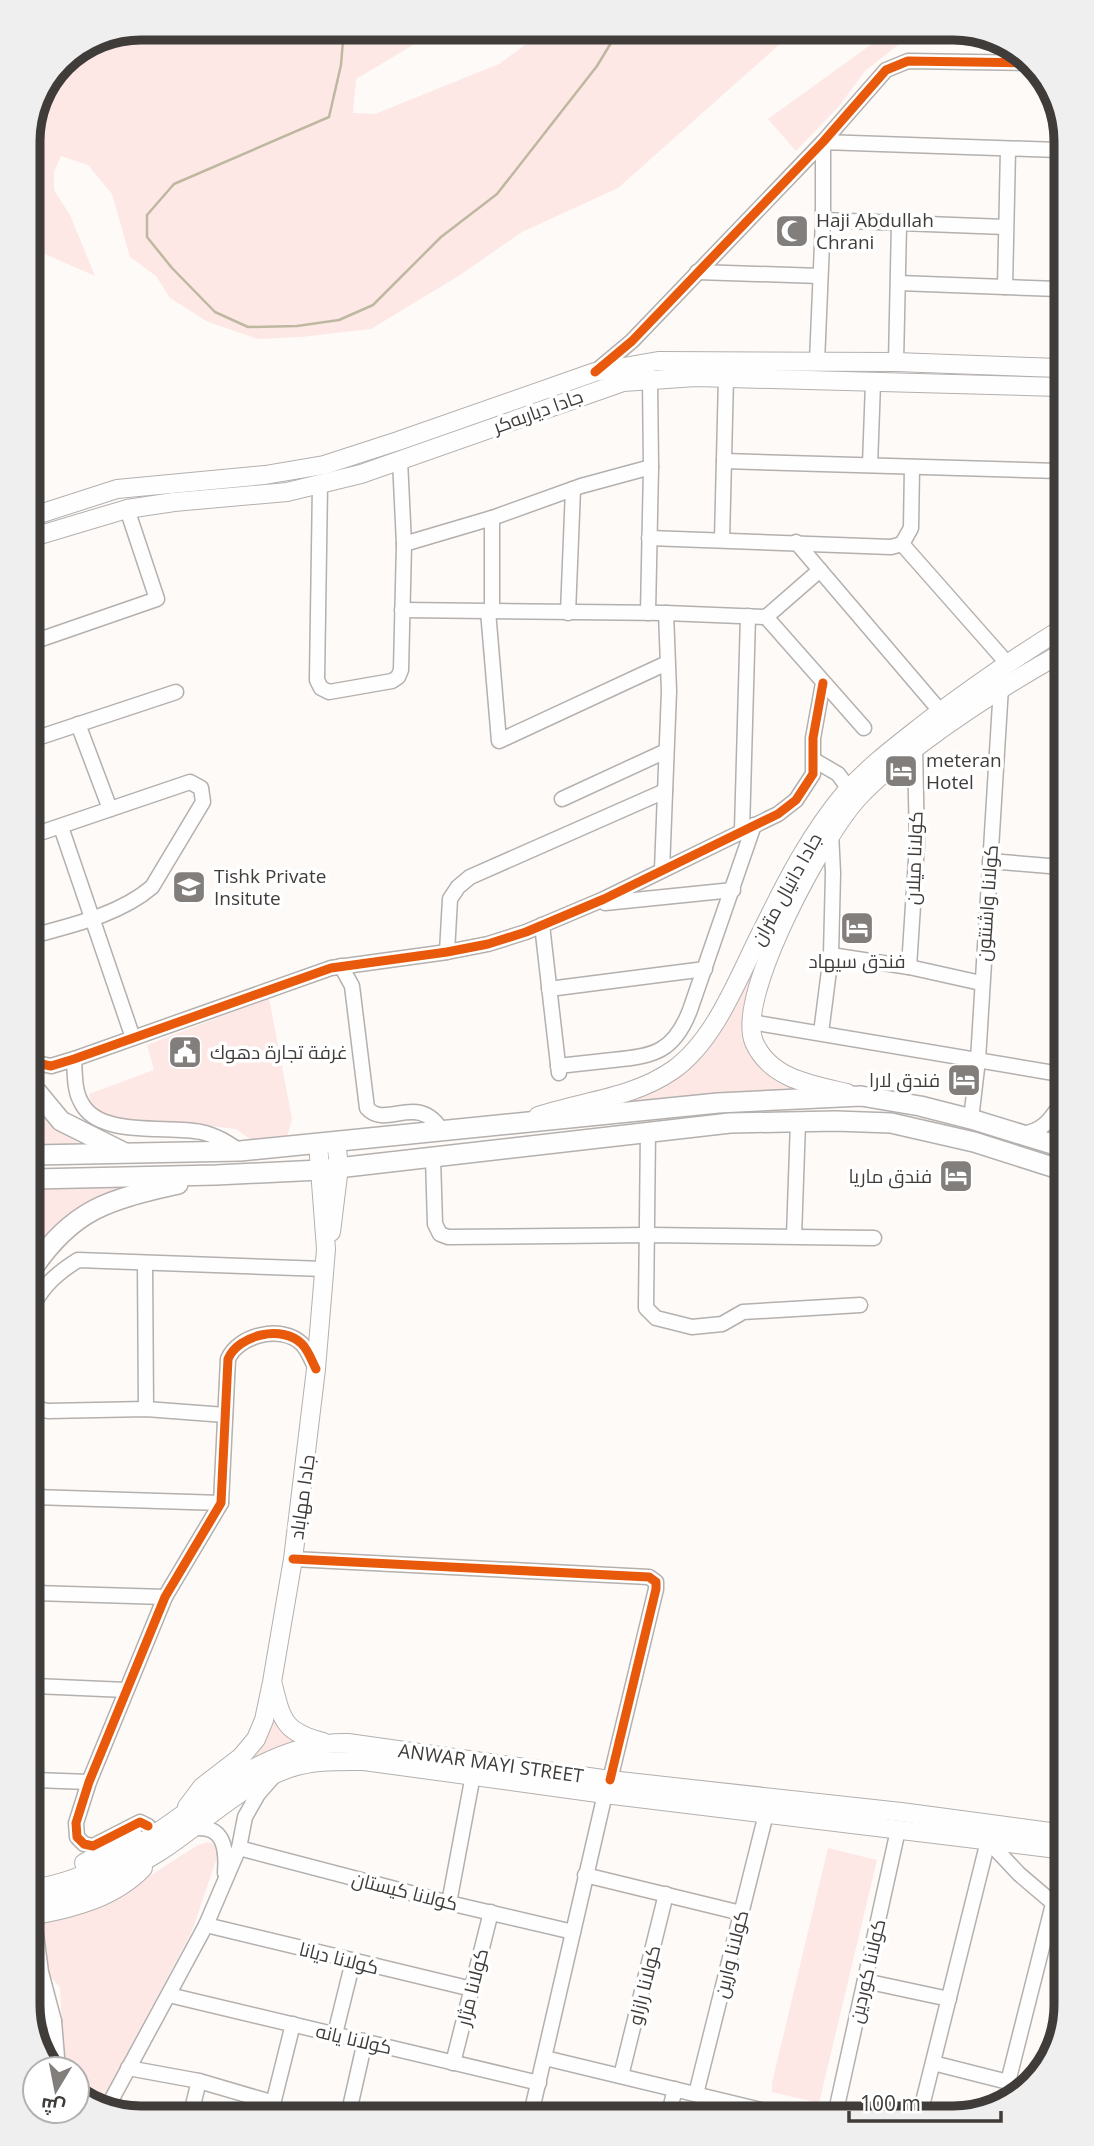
<svg xmlns="http://www.w3.org/2000/svg" width="1094" height="2146" font-family="'Open Sans',Cairo,sans-serif">
  <style>
    .green { fill: #fde8e6 }
    .lines { fill: none; stroke-linecap: round; stroke-linejoin: round }
    .stream { stroke: #bfb8a1; stroke-width: 2.5 }
    .minor-casing { stroke: #b3b0ae; stroke-width: 17 }
    .major-casing { stroke: #b3b0ae; stroke-width: 20 }
    .highway-casing { stroke: #b3b0ae; stroke-width: 22 }
    .minor { stroke: #fffefe; stroke-width: 14 }
    .major { stroke: #fffefe; stroke-width: 18 }
    .highway { stroke: #fffefe; stroke-width: 19 }
    .cycleway-casing { stroke: #fff; stroke-width: 13 }
    .cycleway { stroke: #e8590c; stroke-width: 9 }
    .labels { text-anchor: middle; dominant-baseline: central; stroke-width: 7; stroke-linejoin: round; paint-order: stroke }
    .poi-label { font-size: 19px; fill: #3f3c3a; stroke: #fff; text-anchor: start }
    .street-label { font-size: 19px; fill: #3f3c3a; stroke: #fff }
    .rim { fill: none; stroke: #3f3c3a; stroke-width: 9 }
  </style>
  <rect width="100%" height="100%" fill="#fdfaf8"/>
  <g class="green">
    <polygon points="142,28 459,28 418,42 356,79 353,113 375,114 499,64 548,28 798,28 618,188 522,232 460,275 371,329 301,337 258,339 208,322 170,298 156,276 130,257 112,194 88,165 61,156 54,172 54,190 70,215 95,276 29,247 28,135 62,61"/>
    <polygon points="894,28 960,28 992,40 992,44 908,37 865,71 840,105 796,151 768,119"/>
    <polygon points="806,859 747,1034 813,1090 589,1109 690,1063"/>
    <polygon points="269,998 292,1119 287,1137 254,1142 236,1129 167,1121 120,1120 102,1116 90,1101 89,1094 154,1070 147,1045"/>
    <path d="M32,1098C48,1120 63,1136 88,1148H33Z"/>
    <polygon points="122,1186 98,1198 33,1254 33,1189"/>
    <polygon points="277,1715 305,1742 204,1792 248,1758"/>
    <polygon points="209,1842 218,1846 219,1852 192,1931 99,2106 78,2099 77,2069 64,2069 60,1987 41,1966 39,1928 44,1922 120,1895 198,1845"/>
    <polygon points="828,1848 877,1860 819,2103 772,2092 772,2083"/>
  </g>
  <g class="lines">
    <polyline class="stream" points="344,28 341,65 329,117 174,184 147,215 147,237 172,268 215,312 248,327 297,326 339,320 373,305 441,237 497,194 597,66 620,28"/>
    <g class="minor-casing">
      <g id="minor">
        <polyline points="823,220 1005,227"/>
        <polyline points="697,272 820,276"/>
        <polyline points="899,283 1058,289"/>
        <polyline points="1005,287 1008,150"/>
        <polyline points="817,362 823,220 823,142 1058,150"/>
        <polyline points="896,362 899,224"/>
        <polyline points="595,372 632,341 823,142 886,70 908,61 1030,63"/>
        <polyline points="724,461 1059,471"/>
        <polyline points="870,465 873,383"/>
        <polyline points="320,485 317,680 321,688 329,692 392,681 398,677 401,670 404,544 400,460"/>
        <polyline points="492,518 492,611"/>
        <polyline points="649,538 891,547 902,544 911,528 912,467"/>
        <polyline points="722,540 726,378"/>
        <polyline points="796,542 941,712"/>
        <polyline points="404,544 492,518 581,486 651,467"/>
        <polyline points="902,544 1007,663"/>
        <polyline points="402,610 666,613 766,617 820,570"/>
        <polyline points="488,611 499,741 667,663"/>
        <polyline points="568,613 573,489"/>
        <polyline points="648,613 651,467 650,379"/>
        <polyline points="766,617 864,728"/>
        <polyline points="30,643 157,599 127,509"/>
        <polyline points="78,724 110,809"/>
        <polyline points="31,740 176,692"/>
        <polyline points="814,760 838,774 849,789"/>
        <polyline points="562,799 666,751"/>
        <polyline points="61,827 133,1038"/>
        <polyline points="742,830 748,616"/>
        <path d="M31,836L190,782L201,788L203,802L152,887C119,915 72,925 32,936"/>
        <polyline points="990,861 1061,867"/>
        <polyline points="662,870 669,691 666,613"/>
        <polyline points="605,903 733,890"/>
        <polyline points="542,925 559,1073"/>
        <polyline points="447,952 450,899 458,887 470,877 665,791"/>
        <polyline points="831,955 909,967 981,983"/>
        <path d="M341,966L352,986L367,1108C386,1130 418,1091 442,1131"/>
        <polyline points="909,967 917,844 915,748"/>
        <polyline points="549,989 705,969"/>
        <polyline points="751,1022 1060,1074"/>
        <polyline points="821,1033 831,955 833,873 831,833"/>
        <polyline points="1062,1048 1060,1105 1062,1122"/>
        <path d="M74,1059C75,1073 74,1090 81,1102C98,1138 167,1125 201,1132C216,1135 228,1143 240,1151"/>
        <polyline points="32,1062 51,1066 74,1059 331,968 447,952 488,944 526,932 604,899 778,814 796,800 813,774 813,738 823,683"/>
        <path d="M558,1066C577,1064 595,1062 613,1060C654,1056 674,1052 690,1010L754,825"/>
        <polyline points="971,1119 978,1060 1001,687"/>
        <polyline points="648,1131 646,1308 656,1318 692,1327 722,1324 743,1312 860,1305"/>
        <path d="M1021,1134C1041,1132 1050,1121 1060,1105"/>
        <polyline points="433,1158 435,1224 440,1234 448,1237 649,1235 874,1238"/>
        <polyline points="794,1236 798,1122"/>
        <polyline points="145,1263 146,1409"/>
        <path d="M33,1306C43,1285 59,1272 78,1260L324,1269"/>
        <polyline points="34,1408 48,1411 146,1409 225,1415"/>
        <polyline points="34,1497 221,1503"/>
        <polyline points="293,1559 649,1577 656,1582 656,1589 610,1780"/>
        <polyline points="35,1593 165,1597"/>
        <polyline points="35,1686 126,1690"/>
        <polyline points="35,1780 89,1782"/>
        <path d="M148,1826L140,1822L93,1846L84,1844L77,1837L76,1823L89,1782L165,1597L221,1503L228,1359C238,1335 282,1324 302,1344C308,1350 312,1361 316,1369"/>
        <path d="M190,1829C223,1823 227,1846 225,1873"/>
        <polyline points="988,1841 1019,1874 1066,1914"/>
        <polyline points="239,1848 449,1903 573,1932"/>
        <polyline points="585,1875 741,1913"/>
        <polyline points="449,1903 473,1775"/>
        <polyline points="206,1925 472,1989"/>
        <polyline points="36,1934 41,1972 54,2021 58,2069"/>
        <polyline points="865,1981 949,1999"/>
        <polyline points="169,1995 539,2083"/>
        <polyline points="36,2017 54,2021"/>
        <polyline points="335,2034 353,1961"/>
        <polyline points="545,2058 769,2112"/>
        <polyline points="453,2063 491,1912"/>
        <polyline points="933,2063 1024,2086"/>
        <polyline points="128,2068 199,2081 274,2103"/>
        <polyline points="621,2076 666,1894"/>
        <polyline points="1008,2082 1053,1904"/>
        <polyline points="696,2094 766,1814"/>
        <polyline points="107,2108 206,1925 239,1848 245,1817 258,1794 273,1777"/>
        <polyline points="921,2110 988,1841"/>
        <polyline points="836,2111 898,1830"/>
        <polyline points="669,2113 675,2089"/>
        <polyline points="531,2114 605,1794"/>
        <polyline points="270,2116 293,2024"/>
        <polyline points="348,2116 365,2041"/>
        <polyline points="190,2117 199,2081"/>
      </g>
    </g>
    <g class="major-casing">
      <g id="major">
        <polyline points="30,517 117,489 265,475 324,465 398,441 595,372 658,361 896,362 1059,368"/>
        <polyline points="30,538 127,509 174,502 287,492 361,474 623,382 696,377 1059,387"/>
        <path d="M847,1093C812,1085 770,1079 754,1042C735,996 825,833 858,798C877,777 900,760 922,743C966,710 1012,681 1060,654"/>
        <path d="M538,1116C583,1101 633,1098 673,1070C716,1040 739,975 763,929C786,882 811,833 845,793C870,765 900,743 929,720C972,688 1014,658 1060,630"/>
        <polyline points="331,1232 339,1167 336,1141"/>
        <path d="M273,1685C282,1722 285,1732 323,1742"/>
        <polyline points="187,1807 202,1787 241,1757 256,1739 264,1720 272,1682 293,1559 316,1369 326,1249 318,1143"/>
        <polyline points="84,1863 133,1835"/>
        <path d="M36,1888C152,1872 231,1740 348,1743L610,1780L901,1812L1065,1834"/>
        <path d="M36,1902C80,1895 121,1876 159,1852C203,1824 239,1785 290,1768C314,1760 338,1761 364,1761L605,1794L1065,1850"/>
        <path d="M36,1915C75,1908 115,1897 143,1868"/>
      </g>
    </g>
    <g class="highway-casing">
      <g id="highway">
        <polyline points="32,1086 61,1121 123,1152"/>
        <polyline points="33,1155 240,1151 718,1103 861,1096 920,1106 971,1119 1062,1147"/>
        <polyline points="33,1179 216,1175 320,1170 730,1123 836,1121 891,1123 974,1142 1062,1170"/>
        <path d="M33,1268C75,1207 110,1200 178,1184"/>
      </g>
    </g>
    <use href="#minor" class="minor"/>
    <use href="#major" class="major"/>
    <use href="#highway" class="highway"/>
    <g class="cycleway-casing">
      <g id="cycleway">
        <polyline points="595,372 632,341 823,142 886,70 908,61 1030,63"/>
        <polyline points="32,1062 51,1066 74,1059 331,968 447,952 488,944 526,932 604,899 778,814 796,800 813,774 813,738 823,683"/>
        <polyline points="293,1559 649,1577 656,1582 656,1589 610,1780"/>
        <path d="M148,1826L140,1822L93,1846L84,1844L77,1837L76,1823L89,1782L165,1597L221,1503L228,1359C238,1335 282,1324 302,1344C308,1350 312,1361 316,1369"/>
      </g>
    </g>
    <use href="#cycleway" class="cycleway"/>
  </g>
  <defs>
    <g id="mosque-square" transform="scale(1.75)"><rect x="-9" y="-9" width="18" height="18" rx="4" fill="#827e7c" stroke="#fff"/><path d="M3.5-4.9A6 6 0 1 0 3.5 4.9A5 5 0 1 1 3.5-4.9Z" fill="#fff"/></g>
    <g id="hotel-square" transform="scale(1.75)"><rect x="-9" y="-9" width="18" height="18" rx="4" fill="#827e7c" stroke="#fff"/><path d="M-6-4.5h1.5V1H6V5H4.5V3h-9V5H-6ZM-4 0a1.8 1.8 0 1 1 3.6 0ZM.5 0V-2.5h3Q6-2.5 6 0Z" fill="#fff"/></g>
    <g id="university-square" transform="scale(1.75)"><rect x="-9" y="-9" width="18" height="18" rx="4" fill="#827e7c" stroke="#fff"/><path d="M0-5L7-2L0 1L-7-2ZM-4 1L0 2.5L4 1V4Q0 6-4 4Z" fill="#fff"/></g>
    <g id="civic-square" transform="scale(1.75)"><rect x="-9" y="-9" width="18" height="18" rx="4" fill="#827e7c" stroke="#fff"/><path d="M-.6-6.5H3V-4.5H.6V-3L4-1V1h2V6H-6V1h2V-1L-.6-3ZM-1.2 2.5V6h2.4V2.5Z" fill="#fff"/></g>
  </defs>
  <g fill-rule="evenodd">
    <use href="#mosque-square" x="792" y="231"/>
    <use href="#hotel-square" x="901" y="771"/>
    <use href="#university-square" x="189" y="887"/>
    <use href="#hotel-square" x="857" y="928"/>
    <use href="#civic-square" x="185" y="1052"/>
    <use href="#hotel-square" x="964" y="1080"/>
    <use href="#hotel-square" x="956" y="1176"/>
  </g>
  <g class="labels">
    <g class="poi-label">
      <text x="816" y="220">Haji Abdullah<tspan x="816" dy="22">Chrani</tspan></text>
      <text x="926" y="760">meteran<tspan x="926" dy="22">Hotel</tspan></text>
      <text x="214" y="876">Tishk Private<tspan x="214" dy="22">Insitute</tspan></text>
      <text x="857" y="961" text-anchor="middle">فندق سيهاد</text>
      <text x="210" y="1052">غرفة تجارة دهوك</text>
      <text x="940" y="1080" text-anchor="end">فندق لارا</text>
      <text x="932" y="1176" text-anchor="end">فندق ماريا</text>
    </g>
    <g class="street-label">
      <text transform="translate(538 411) rotate(-20)">جادا دیاربه‌كر</text>
      <text transform="translate(914 858) rotate(-88)">كولانا ميلان</text>
      <text transform="translate(786 889) rotate(-61)">جادا دانيال متران</text>
      <text transform="translate(987 903) rotate(-86)">كولانا واشنتون</text>
      <text transform="translate(302 1497) rotate(-82)">جادا مهاباد</text>
      <text transform="translate(491 1763) rotate(8)">ANWAR MAYI STREET</text>
      <text transform="translate(405 1891) rotate(14)">کولانا کیستان</text>
      <text transform="translate(731 1954) rotate(-76)">کولانا وارین</text>
      <text transform="translate(339 1958) rotate(14)">کولانا دیانا</text>
      <text transform="translate(867 1971) rotate(-77)">کولانا کوردین</text>
      <text transform="translate(644 1985) rotate(-76)">کولانا رازاو</text>
      <text transform="translate(472 1987) rotate(-76)">کولانا مژار</text>
      <text transform="translate(354 2039) rotate(13)">کولانا یانه</text>
    </g>
  </g>
  <path d="M0 0H1094V2146H0ZM141 40H953A101 101 0 0 1 1054 141V2005A101 101 0 0 1 953 2106H141A101 101 0 0 1 40 2005V141A101 101 0 0 1 141 40Z" fill="#f0efef" fill-rule="evenodd"/>
  <path class="rim" d="M141 40H953A101 101 0 0 1 1054 141V2005A101 101 0 0 1 953 2106H141A101 101 0 0 1 40 2005V141A101 101 0 0 1 141 40Z"/>
  <g transform="translate(56 2090) rotate(190)"><circle r="33" fill="#ffffff" stroke="#b2b1b0" stroke-width="2"/>
  <path d="M0-5L12 26L0 18L-12 26Z" fill="#827e7c"/>
  <text y="-10" font-size="19" font-weight="bold" text-anchor="middle" fill="#3f3c3a">ش</text>
  </g>
  <path d="M849 2111v10h152v-10" fill="none" stroke="#3f3c3a" stroke-width="3.5"/>
  <text x="860" y="2111" font-size="21" fill="#3f3c3a" stroke="#ffffff" stroke-width="5" paint-order="stroke">100 m</text>
</svg>
